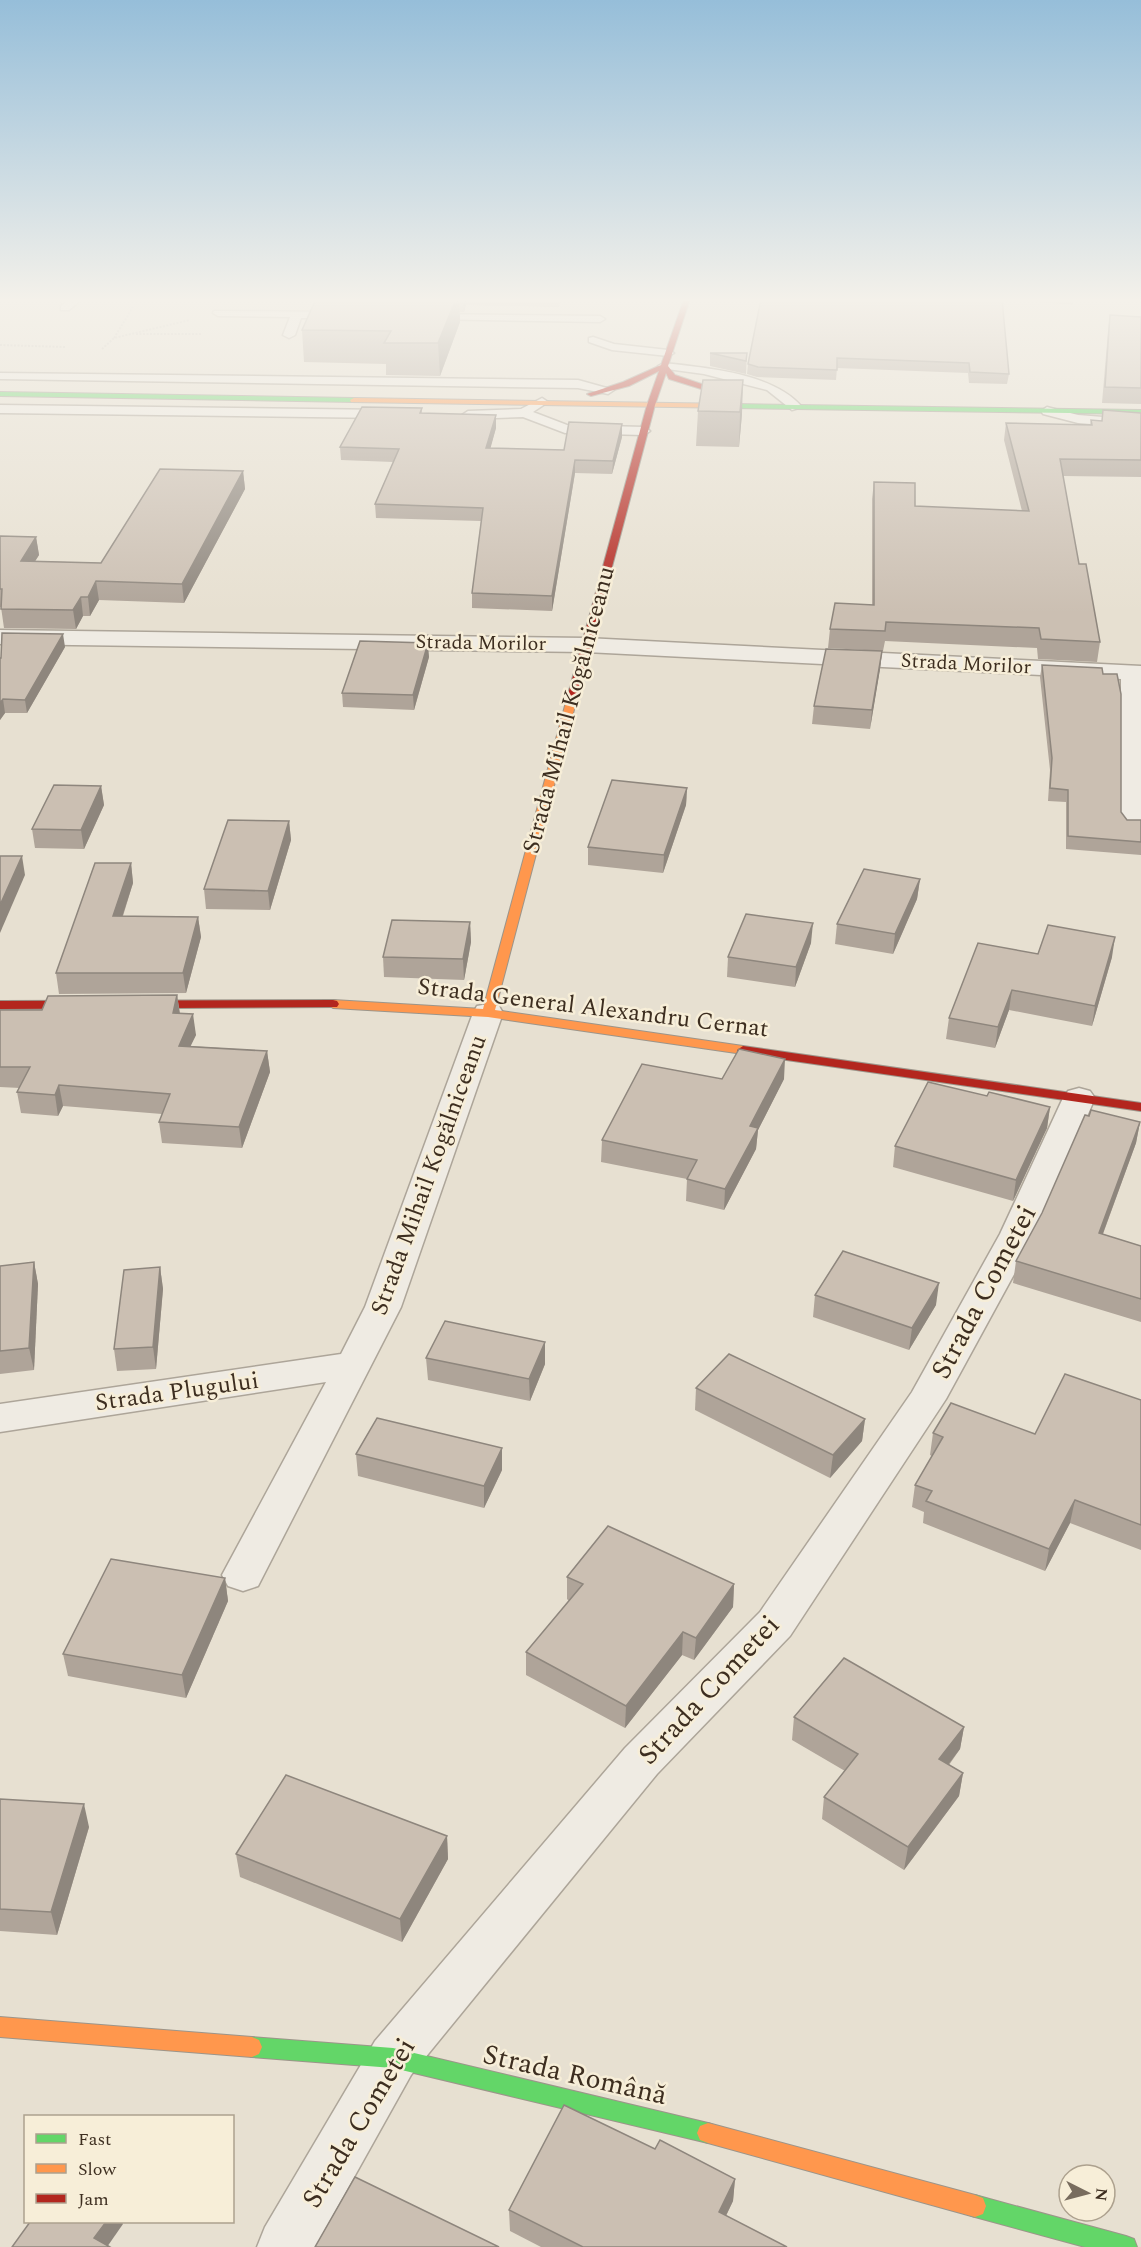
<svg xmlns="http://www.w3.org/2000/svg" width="1141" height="2247" font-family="Spectral,serif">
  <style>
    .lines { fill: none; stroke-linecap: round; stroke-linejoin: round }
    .lane-casing { stroke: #ada599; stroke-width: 3 }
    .street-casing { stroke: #ada599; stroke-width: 3 }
    .fast-casing { stroke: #9c958a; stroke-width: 2 }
    .slow-casing { stroke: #9c958a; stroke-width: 2 }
    .jam-casing { stroke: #9c958a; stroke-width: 2 }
    .path { stroke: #c8c2b9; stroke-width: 2; stroke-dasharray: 2 1.5; stroke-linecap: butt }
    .lane { fill: #efebe3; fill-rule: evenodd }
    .street { fill: #efebe3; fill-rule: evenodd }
    .fast { fill: #63d668; fill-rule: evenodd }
    .slow { fill: #ff974d; fill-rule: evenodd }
    .jam { fill: #b3261e; fill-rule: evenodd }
    .wall { fill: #afa499 }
    .shaded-wall { fill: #8e867d }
    .building { fill: #cbbfb2; stroke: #8e867d; stroke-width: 1.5 }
    .labels { text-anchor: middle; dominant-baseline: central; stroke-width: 5; stroke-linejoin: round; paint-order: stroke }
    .far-street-label { font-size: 20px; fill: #3d2e20; stroke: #f7eed8 }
    .street-label { font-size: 24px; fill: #3d2e20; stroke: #f7eed8 }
    .near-street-label { font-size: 28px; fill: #3d2e20; stroke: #f7eed8 }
  </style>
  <rect width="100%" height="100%" fill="#e7e0d1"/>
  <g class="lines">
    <g class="lane-casing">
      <g id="lane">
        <polygon points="70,299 82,299 69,310 61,310 61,306"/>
        <polygon points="214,311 336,312 341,315 336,318 301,318 295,335 289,338 283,335 290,317 218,316 213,313"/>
        <polygon points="433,314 600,316 605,319 600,322 429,319 429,315"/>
        <polygon points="593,337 614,344 668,350 674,353 668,356 612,350 589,342 589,338"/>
        <path d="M664,363C707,368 773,373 802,407L792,410L767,390L704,374L660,368L658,366Z"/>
        <polygon points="0,373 578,380 614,390 608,394 578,388 0,379"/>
        <polygon points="542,398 548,402 533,412 567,425 644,427 650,431 644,435 565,433 523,417 468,419 462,415 468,411 521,409"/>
        <polygon points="0,405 386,410 392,414 386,418 0,413"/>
        <polygon points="1047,407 1078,415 1141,420 1141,428 1078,423 1043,414 1041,411"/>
      </g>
    </g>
    <g class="street-casing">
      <g id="street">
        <polygon points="0,630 586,638 1141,666 1141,832 1125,831 1121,825 1121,679 586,652 0,644"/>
        <polygon points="488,1004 499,1006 503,1013 401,1307 258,1586 243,1591 228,1586 222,1575 326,1382 0,1432 0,1404 341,1354 365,1307 473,1013 477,1006"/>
        <polygon points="1079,1088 1090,1091 1095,1098 1036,1234 946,1399 790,1636 657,1774 411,2075 315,2247 257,2247 265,2227 375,2041 625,1748 760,1612 912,1392 1000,1234 1063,1098 1068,1091"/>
      </g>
    </g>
    <g class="fast-casing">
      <g id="fast">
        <polygon points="0,392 354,398 358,400 354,402 0,396"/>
        <polygon points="736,404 1141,410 1141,414 733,408 732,406"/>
        <polygon points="252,2037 393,2048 708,2123 716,2126 719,2133 716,2140 708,2143 393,2068 252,2057 245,2054 242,2047 245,2040"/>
        <polygon points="975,2195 1126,2236 1134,2239 1137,2247 1085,2247 975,2217 967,2214 964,2206 967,2198"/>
      </g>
    </g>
    <g class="slow-casing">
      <g id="slow">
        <polygon points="354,398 736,404 740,406 736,408 351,402 350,400"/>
        <polygon points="571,699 576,702 495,1010 743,1046 749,1050 748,1053 743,1054 488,1017 333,1008 327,1004 333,1000 483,1009 566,702"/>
        <polygon points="0,2017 252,2037 259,2040 262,2047 259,2054 252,2057 0,2037"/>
        <polygon points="708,2123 975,2195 983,2198 986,2206 983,2214 975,2217 708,2143 700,2140 697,2133 700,2126"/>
      </g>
    </g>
    <g class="jam-casing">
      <g id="jam">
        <polygon points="684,299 690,299 668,366 675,375 734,395 727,397 669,379 666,373 655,405 576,702 571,705 567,704 566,702 647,405 659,371 629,386 591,396 587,394 623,382 661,365"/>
        <polygon points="333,1000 337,1001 339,1004 337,1007 0,1009 0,1001"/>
        <polygon points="743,1046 1141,1103 1141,1111 738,1053 737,1050"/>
      </g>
    </g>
    <g class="path">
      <polyline points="136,334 201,334"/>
      <polyline points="114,338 138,299"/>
      <polyline points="0,345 65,347"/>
      <polyline points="102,349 114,338 190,320"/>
    </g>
    <use href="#lane" class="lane"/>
    <use href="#street" class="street"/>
    <use href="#fast" class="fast"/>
    <use href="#slow" class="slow"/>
    <use href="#jam" class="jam"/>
  </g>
  <g class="wall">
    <polygon points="316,299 561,299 559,307 466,305 464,312 460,312 460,322 440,376 386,375 386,364 304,362 302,330"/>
    <polygon points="761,299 1009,374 1007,384 969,383 968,373 837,368 836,380 757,377 747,374 748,364"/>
    <polygon points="1008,299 1075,299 1072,305"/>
    <polygon points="1110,315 1141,317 1141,404 1102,403 1108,331"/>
    <polygon points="710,353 747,353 746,374 710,366"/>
    <polygon points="703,380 742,414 739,447 696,446 698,411"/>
    <polygon points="422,408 422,413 496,428 490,448 564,450 622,437 612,474 575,473 552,611 472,608 472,593 481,521 376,518 375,504 393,462 341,460 340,447"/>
    <polygon points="1103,410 1141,413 1141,477 1063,476 1079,564 1100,642 1097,662 1038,659 1037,648 885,641 883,651 828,648 830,629 872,605 872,499 874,482 915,506 1022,511 1004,440 1006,423 1090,425 1091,420 1102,421"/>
    <polygon points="243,471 245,489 184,603 99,600 90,616 83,616 76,629 4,628 1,607 0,607 0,536 36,537 39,555 35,561 101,563"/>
    <polygon points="65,647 27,713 5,713 0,720 0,658"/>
    <polygon points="882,651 880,669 870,729 812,724 814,706"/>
    <polygon points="429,657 414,710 343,707 342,693"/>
    <polygon points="1042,665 1121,812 1127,820 1141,820 1141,855 1066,849 1066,802 1048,801 1050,770 1040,677"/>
    <polygon points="101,786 104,805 84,849 35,848 32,829"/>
    <polygon points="687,788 686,805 663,873 588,865 588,847"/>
    <polygon points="289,821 291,840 270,910 206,909 204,889"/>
    <polygon points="131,863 133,883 123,916 198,917 201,937 186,993 59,994 56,973"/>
    <polygon points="920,879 917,899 893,954 835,944 837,924"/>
    <polygon points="470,922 471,942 464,980 384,977 383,957"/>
    <polygon points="811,943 795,987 727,977 728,957"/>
    <polygon points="1038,954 1112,957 1092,1026 1009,1010 995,1048 946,1039 949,1018"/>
    <polygon points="177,995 180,1013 196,1035 190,1046 267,1051 270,1072 242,1148 162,1143 159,1122 162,1114 63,1106 58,1116 21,1113 17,1092 20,1088 0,1087 0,1010 42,1010"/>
    <polygon points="722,1079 784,1079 758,1130 756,1149 724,1210 686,1201 687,1179 601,1162 602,1140"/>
    <polygon points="987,1096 1050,1107 1047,1128 1013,1201 893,1167 895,1146"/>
    <polygon points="1140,1122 1136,1143 1103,1234 1141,1246 1141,1322 1013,1283 1016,1261"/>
    <polygon points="34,1262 38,1284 34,1370 0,1374 0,1266"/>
    <polygon points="160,1267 163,1289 156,1369 117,1371 114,1349"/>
    <polygon points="815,1295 936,1305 909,1350 813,1317"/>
    <polygon points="426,1358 545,1364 530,1401 428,1380"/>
    <polygon points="696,1388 865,1419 862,1441 830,1478 695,1410"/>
    <polygon points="1141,1400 1141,1550 1070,1523 1045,1571 923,1523 924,1512 912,1507 915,1485 932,1456 930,1455 933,1433 1035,1434"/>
    <polygon points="502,1448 502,1470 484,1508 358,1476 356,1454"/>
    <polygon points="567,1577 734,1584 733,1607 694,1660 682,1655 625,1728 526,1675 526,1652 569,1601 567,1599"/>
    <polygon points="225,1578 228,1601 186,1698 68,1676 63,1654"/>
    <polygon points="794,1717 964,1727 960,1749 949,1765 963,1773 959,1796 904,1870 822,1819 824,1797 845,1771 792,1740"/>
    <polygon points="0,1799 89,1827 57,1935 0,1931"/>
    <polygon points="447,1836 448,1859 402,1942 240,1877 236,1854"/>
    <polygon points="655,2149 735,2179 733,2201 726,2216 787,2247 541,2247 510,2231 509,2210"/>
  </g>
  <g class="shaded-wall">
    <polygon points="456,299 459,299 460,322 440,376 438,343"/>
    <polygon points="463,299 466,299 466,305 464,312"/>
    <polygon points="743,380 742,414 739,447 740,412"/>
    <polygon points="496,415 496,428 487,461 486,448"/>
    <polygon points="622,424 622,437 612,474 613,461"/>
    <polygon points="575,460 575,473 552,611 552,596"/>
    <polygon points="243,471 245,489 184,603 182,584"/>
    <polygon points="36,537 39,555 24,579 21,561"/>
    <polygon points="96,581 99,600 90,616 88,597"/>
    <polygon points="81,597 83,616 76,629 73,610"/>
    <polygon points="63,634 65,647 27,713 25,700"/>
    <polygon points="428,643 429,657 414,710 413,695"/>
    <polygon points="882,651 880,669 870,729 872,710"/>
    <polygon points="3,699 5,713 0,720 0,703"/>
    <polygon points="101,786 104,805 84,849 81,830"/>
    <polygon points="687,788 686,805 663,873 664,855"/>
    <polygon points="289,821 291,840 270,910 268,891"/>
    <polygon points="22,856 25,875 0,933 0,905"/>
    <polygon points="131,863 133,883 116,936 113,916"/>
    <polygon points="920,879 917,899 893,954 895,934"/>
    <polygon points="198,917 201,937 186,993 183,973"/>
    <polygon points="470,922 471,942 464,980 463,959"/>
    <polygon points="813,923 811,943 795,987 796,967"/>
    <polygon points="1115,937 1112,957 1092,1026 1095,1006"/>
    <polygon points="1012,990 1009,1010 995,1048 998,1027"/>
    <polygon points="177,995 180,1016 173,1013"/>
    <polygon points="193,1014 196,1035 181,1066 179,1046"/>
    <polygon points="267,1051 270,1072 242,1148 239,1127"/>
    <polygon points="785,1059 784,1079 758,1130 756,1149 724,1210 725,1189 750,1126"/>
    <polygon points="59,1085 63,1106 58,1116 55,1095"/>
    <polygon points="1050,1107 1047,1128 1013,1201 1016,1180"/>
    <polygon points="1140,1122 1136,1143 1095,1255 1099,1233"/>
    <polygon points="34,1262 38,1284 34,1370 29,1348"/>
    <polygon points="160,1267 163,1289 156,1369 153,1347"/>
    <polygon points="939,1283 936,1305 909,1350 912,1328"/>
    <polygon points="545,1342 545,1364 530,1401 529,1379"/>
    <polygon points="865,1419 862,1441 830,1478 833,1455"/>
    <polygon points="502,1448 502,1470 484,1508 484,1486"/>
    <polygon points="1075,1500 1070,1523 1045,1571 1049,1549"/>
    <polygon points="225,1578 228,1601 186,1698 182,1675"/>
    <polygon points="734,1584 733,1607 694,1660 696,1638"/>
    <polygon points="683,1632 682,1655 625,1728 626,1706"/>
    <polygon points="964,1727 960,1749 935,1782 939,1759"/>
    <polygon points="963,1773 959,1796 904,1870 908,1847"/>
    <polygon points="84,1804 89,1827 57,1935 51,1912"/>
    <polygon points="447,1836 448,1859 402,1942 400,1919"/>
    <polygon points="735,2179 733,2201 717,2234 719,2212"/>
    <polygon points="106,2222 122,2222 123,2224 107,2247 94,2238"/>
  </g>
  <g class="building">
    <polygon points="316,299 456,299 438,343 384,343 391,331 302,330"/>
    <polygon points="761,299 1002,299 1009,374 970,372 969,363 837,358 837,370 758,367 748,364"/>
    <polygon points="1110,315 1141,317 1141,388 1105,387"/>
    <polygon points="710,353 747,353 746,361"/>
    <polygon points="703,380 743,380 740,412 698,411"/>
    <polygon points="362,407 422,408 420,413 496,415 486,448 564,450 569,422 622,424 613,461 575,460 552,596 472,593 483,508 375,504 399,449 340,447"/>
    <polygon points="1103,410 1141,413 1141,460 1060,459 1079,564 1086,564 1100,642 1041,639 1039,628 886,622 885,631 830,629 835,603 874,605 874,482 915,483 915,506 1029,511 1006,423 1092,425 1091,420 1102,421"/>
    <polygon points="160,469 243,471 182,584 96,581 88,597 81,597 73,610 1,609 2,589 0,589 0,536 36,537 21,561 101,563"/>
    <polygon points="2,633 63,634 25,700 3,699 0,703 0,658 1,658"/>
    <polygon points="360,641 428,643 413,695 342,693"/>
    <polygon points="826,649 882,651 872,710 814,706"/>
    <polygon points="1042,665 1102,668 1103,674 1117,674 1121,694 1121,812 1127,820 1141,820 1141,842 1068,836 1068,790 1050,788 1052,758"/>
    <polygon points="612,780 687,788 664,855 588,847"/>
    <polygon points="54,785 101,786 81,830 32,829"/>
    <polygon points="228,820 289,821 268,891 204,889"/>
    <polygon points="0,856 22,856 0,905"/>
    <polygon points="95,863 131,863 113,916 198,917 183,973 56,973"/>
    <polygon points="864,869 920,879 895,934 837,924"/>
    <polygon points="746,914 813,923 796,967 728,957"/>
    <polygon points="392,920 470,922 463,959 383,957"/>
    <polygon points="1048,925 1115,937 1095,1006 1012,990 998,1027 949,1018 978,943 1038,954"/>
    <polygon points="177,995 173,1013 193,1014 179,1046 267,1051 239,1127 159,1122 170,1094 59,1085 55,1095 17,1092 30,1067 0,1067 0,1010 42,1010 48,996"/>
    <polygon points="739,1049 785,1059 750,1126 758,1128 725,1189 687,1179 697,1160 602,1140 642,1064 722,1079"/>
    <polygon points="928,1082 987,1096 989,1092 1050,1107 1016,1180 895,1146"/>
    <polygon points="1091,1110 1140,1122 1099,1233 1141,1246 1141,1299 1016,1261 1042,1213 1085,1115 1089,1116"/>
    <polygon points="843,1251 939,1283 912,1328 815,1295"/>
    <polygon points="34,1262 29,1348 0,1351 0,1266"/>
    <polygon points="160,1267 153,1347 114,1349 124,1270"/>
    <polygon points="445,1321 545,1342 529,1379 426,1358"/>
    <polygon points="729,1354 865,1419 833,1455 696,1388"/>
    <polygon points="1065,1374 1141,1400 1141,1525 1075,1500 1049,1549 926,1501 932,1491 915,1485 943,1437 933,1433 951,1403 1035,1434"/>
    <polygon points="377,1418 502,1448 484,1486 356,1454"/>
    <polygon points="608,1526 734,1584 696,1638 683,1632 626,1706 526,1652 583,1584 567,1577"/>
    <polygon points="111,1559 225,1578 182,1675 63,1654"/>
    <polygon points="844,1658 964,1727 939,1759 963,1773 908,1847 824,1797 858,1754 794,1717"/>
    <polygon points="286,1775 447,1836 400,1919 236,1854"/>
    <polygon points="0,1799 84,1804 51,1912 0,1909"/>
    <polygon points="564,2105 655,2149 660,2140 735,2179 719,2212 787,2247 583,2247 509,2210"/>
    <polygon points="355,2177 499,2247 315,2247"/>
    <polygon points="30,2222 106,2222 94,2238 110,2247 12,2247"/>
  </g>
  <linearGradient id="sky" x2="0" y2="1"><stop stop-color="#96bed9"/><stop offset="0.49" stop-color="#f4f1ea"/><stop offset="1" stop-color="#f4f1ea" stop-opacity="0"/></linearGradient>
  <rect width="1141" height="613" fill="url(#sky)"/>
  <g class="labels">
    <g class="far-street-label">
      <text transform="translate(481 643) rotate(1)">Strada Morilor</text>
      <text transform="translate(966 664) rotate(3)">Strada Morilor</text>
    </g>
    <g class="street-label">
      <text transform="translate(569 710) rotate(-75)">Strada Mihail Kogălniceanu</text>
      <text transform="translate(593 1008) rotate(7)">Strada General Alexandru Cernat</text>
      <text transform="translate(429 1175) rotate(-70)">Strada Mihail Kogălniceanu</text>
      <text transform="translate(177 1392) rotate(-8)">Strada Plugului</text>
    </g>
    <g class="near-street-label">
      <text transform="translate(984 1292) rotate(-62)">Strada Cometei</text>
      <text transform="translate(709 1690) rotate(-47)">Strada Cometei</text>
      <text transform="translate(575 2075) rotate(13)">Strada Română</text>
      <text transform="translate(359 2123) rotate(-59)">Strada Cometei</text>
    </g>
  </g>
  <rect x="24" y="2115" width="210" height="108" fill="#f7eed8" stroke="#ada18e" stroke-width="1.5"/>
  <rect x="36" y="2134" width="30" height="9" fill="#63d668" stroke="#ada18e" stroke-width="1.5"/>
  <text x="78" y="2145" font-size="18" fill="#3d2e20">Fast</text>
  <rect x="36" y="2164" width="30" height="9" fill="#ff974d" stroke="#ada18e" stroke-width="1.5"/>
  <text x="78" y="2175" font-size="18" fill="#3d2e20">Slow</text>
  <rect x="36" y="2194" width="30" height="9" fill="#b3261e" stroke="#ada18e" stroke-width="1.5"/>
  <text x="78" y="2205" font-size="18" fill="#3d2e20">Jam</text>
  <g transform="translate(1087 2193) rotate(96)"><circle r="28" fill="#f7eed8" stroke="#ada18e" stroke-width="1.5"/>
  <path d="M0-4.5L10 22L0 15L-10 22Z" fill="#786c5e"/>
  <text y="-9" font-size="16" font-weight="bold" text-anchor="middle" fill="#3d2e20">N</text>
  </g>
</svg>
